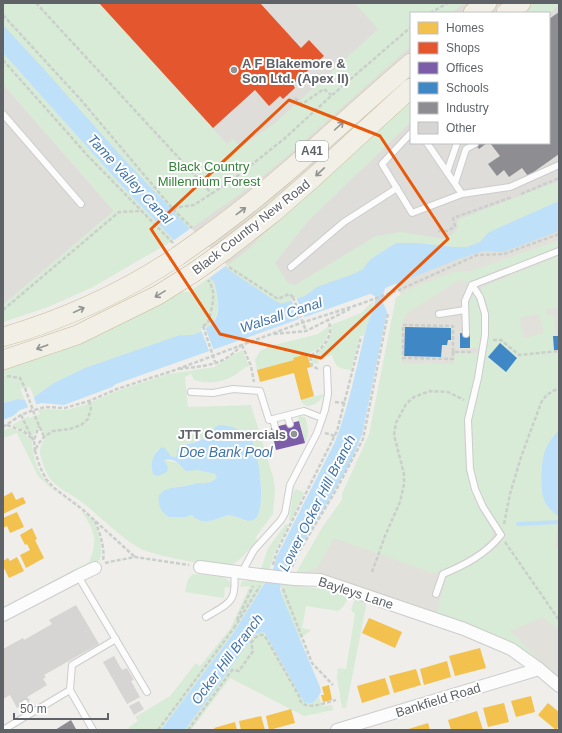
<svg xmlns="http://www.w3.org/2000/svg" width="562" height="733" font-family="Arial,sans-serif">
  <style>
    .industrial { fill: #dfddda; fill-rule: evenodd }
    .education { fill: #e2e0da }
    .green { fill: #d8ebd6; fill-rule: evenodd }
    .water { fill: #bfe0f9 }
    .pier { fill: #efeeea }
    .homes { fill: #f2c14e }
    .shops { fill: #e4572e }
    .offices { fill: #7b5ea7 }
    .schools { fill: #3f88c5 }
    .industry { fill: #8d8d92 }
    .lines { fill: none; stroke-linecap: round; stroke-linejoin: round }
    .stream { stroke: #bfe0f9; stroke-width: 4 }
    .building { fill: #d6d5d3 }
    .service-casing { stroke: #cbcccc; stroke-width: 8 }
    .minor-casing { stroke: #cbcccc; stroke-width: 14 }
    .trunk-casing { stroke: #c8b996; stroke-width: 20 }
    .path { stroke: #cacfcc; stroke-width: 2.5; stroke-dasharray: 4 2; stroke-linecap: butt }
    .service { stroke: #fdfcfc; stroke-width: 6 }
    .minor { stroke: #fdfcfc; stroke-width: 12 }
    .trunk { stroke: #f2f0e6; stroke-width: 19 }
    .minor-bridge-casing { stroke: #cbcccc; stroke-width: 14; stroke-linecap: butt }
    .trunk-bridge-casing { stroke: #c8b996; stroke-width: 20; stroke-linecap: butt }
    .path-bridge { stroke: #cacfcc; stroke-width: 2.5; stroke-dasharray: 4 2; stroke-linecap: butt }
    .minor-bridge { stroke: #fdfcfc; stroke-width: 12 }
    .trunk-bridge { stroke: #f2f0e6; stroke-width: 19 }
    .oneway { stroke: #929494 }
    .marked { fill: none; stroke: #e8590c; stroke-width: 3; stroke-linejoin: round }
    .poi-dot { fill: #919496; stroke: #fff; stroke-width: 1.5 }
    .labels { text-anchor: middle; dominant-baseline: central; stroke-width: 4; stroke-linejoin: round; paint-order: stroke }
    .shield { fill: #fff; stroke: #8f9295; stroke-width: 1 }
    .shield-label { font-size: 12px; font-weight: bold; fill: #5f6368 }
    .poi-label { font-size: 13px; font-weight: bold; fill: #5f6368; stroke: #fff; text-anchor: start }
    .park-label { font-size: 13px; fill: #348238; stroke: #fff }
    .street-label { font-size: 13px; fill: #5f6368; stroke: #fff }
    .water-label { font-size: 14px; font-style: italic; fill: #4174aa; stroke: #fff }
  </style>
  <rect width="100%" height="100%" fill="#efeeea"/>
  <g class="industrial">
    <path d="M3,3H559V216L248,325L3,40ZM411,13H549V143H411Z"/>
    <polygon points="3,84 114,211 3,305"/>
  </g>
  <polygon class="education" points="559,216 559,686 511,649 295,575 322,528 342,500 342,494 369,435 396,298 401,295 393,275"/>
  <g class="green">
    <polygon points="3,3 99,3 227,144 233,139 241,147 275,123 378,29 355,3 465,3 451,13 411,13 411,46 285,158 247,189 189,230 121,156 41,66 3,25"/>
    <polygon points="532,3 559,3 559,6 549,13 517,13"/>
    <polygon points="3,53 121,185 174,240 91,288 48,307 3,322 3,305 114,211 3,84"/>
    <polygon points="411,98 411,122 308,221 275,263 288,283 295,285 376,236 401,232 443,239 452,235 458,227 457,220 559,181 559,210 515,230 467,247 449,247 371,259 363,269 356,273 317,287 305,296 297,299 295,296 291,298 292,301 282,304 272,299 225,267 245,252 366,138"/>
    <polygon points="559,240 559,247 470,282 459,280 406,314 402,323 401,363 454,364 455,353 478,353 477,373 466,409 464,438 465,457 469,479 472,490 492,529 493,534 491,539 480,549 450,569 438,571 436,574 334,538 317,568 295,575 322,528 342,500 342,494 369,435 396,298 407,290 453,272 471,271"/>
    <path d="M559,256V307L546,309L547,316L554,315L556,336L553,337L554,351H559V528L557,529L555,546L559,551V630L543,617L510,631L538,658L503,638L437,613L446,578L492,551L500,545L504,536C477,495 463,454 473,404C475,396 479,389 481,381C483,371 484,361 485,351C486,339 489,327 488,314C487,306 484,299 481,291L482,287ZM539,314L544,333L524,338L519,318ZM500,343L517,358L506,372L489,357Z"/>
    <path d="M210,277C221,289 222,320 206,329L205,327L201,328L202,332L188,336L180,335L54,383L34,397L30,387L20,389L25,400L18,399L3,403V370L61,351L90,338L182,292H189Z"/>
    <path d="M473,295C485,310 481,330 480,348H470V302Z"/>
    <path d="M374,302L364,336H360L351,370C338,368 336,368 332,355L318,359L319,363L315,364L313,363L311,356C324,349 333,340 331,325L361,313L370,304Z"/>
    <path d="M329,326C328,349 312,353 294,358V360L257,370L255,360L260,351L274,345L318,334Z"/>
    <path d="M242,350L249,366C243,368 240,372 235,375C222,383 208,384 194,380L191,374L185,377L188,407L251,405L274,480L275,491L273,514L255,538L258,540C250,548 241,561 231,565C219,569 153,555 141,549C121,538 103,520 86,505C66,489 50,489 42,461C39,453 39,446 45,439L39,425L34,435L31,437L23,430L12,425L29,416V418L40,414L38,410L45,409L67,410L84,405L117,391L168,374L214,367ZM210,431L251,439C258,461 265,489 259,512L246,521L231,515L210,521L197,519L192,515L186,517H169C162,512 159,506 159,497L174,487L190,485L197,483H209L215,480L217,477L215,474L197,470H192L182,467L179,463L164,460V463H152L157,450L168,453L171,456L175,457L177,455V450L179,446C190,442 203,443 210,431Z"/>
    <path d="M324,394C322,400 314,406 307,406L302,403L301,400Z"/>
    <path d="M299,416L305,417C308,429 310,432 305,443L300,421L298,422Z"/>
    <path d="M9,428L22,432L32,441C33,464 40,475 55,492L38,476L17,433L3,438V430Z"/>
    <polygon points="296,489 304,493 291,521 289,520 293,493"/>
    <path d="M81,511C85,514 91,518 94,522C98,528 104,553 100,559C100,560 96,563 95,564L3,611V607L89,562C99,541 94,529 81,511Z"/>
    <polygon points="286,524 289,525 275,551 270,568 268,571 261,569 268,548"/>
    <polygon points="193,574 224,577 230,582 231,588 225,587 224,598 185,592 188,579"/>
    <polygon points="251,580 265,582 232,635 161,730 128,730 129,727 138,721 135,717 170,696 196,663 200,666 230,629 250,586 240,587 242,581"/>
    <path d="M281,584L339,591L350,595L343,607L338,611L306,606L302,628L311,630L300,639C295,626 279,596 281,584Z"/>
    <polygon points="356,597 365,600 366,606 346,708 342,708 337,678 338,668 346,669 355,614 351,610"/>
    <polygon points="263,632 265,633 316,701 319,697 322,706 332,705 333,710 304,716 230,678 191,730 185,730 253,637 256,634"/>
  </g>
  <g class="water">
    <path d="M3,25L41,66L121,156L229,270L272,299L281,304L305,296L317,287L356,273L363,269L371,259L396,243H417L454,247H467L480,242L488,233L498,228L559,201V231L503,252L483,251L459,259L385,288L382,300L387,312L362,435L350,463L329,500L295,555L281,584L280,589L282,596L320,687L321,692C317,700 313,706 304,702L265,633L263,632L256,634L253,637L185,730H161L232,635L273,570L277,556L335,442C350,404 357,362 368,322C370,315 377,303 375,296L370,294L116,384L112,387L64,405L41,403L20,410L13,416L3,420V403L18,399L25,400L34,397L54,383L85,368L180,335C188,336 196,335 204,330C224,318 218,302 215,283L121,185L3,53Z"/>
    <path d="M219,425C229,425 245,430 251,439C259,451 267,510 255,519C245,525 236,513 226,516C213,520 203,526 192,515L186,517H169C164,514 160,510 159,503C155,486 179,488 189,485C192,485 195,483 198,483C206,483 212,484 217,477L215,474L197,470L186,471C178,464 176,458 164,460L168,467L167,472L158,476L154,475C149,465 153,453 162,447L165,448L171,456L175,457L177,455V450L179,446C186,444 194,443 201,440C208,436 211,429 219,425Z"/>
    <path d="M559,430V516C554,514 546,506 544,500C540,490 541,458 546,448C549,441 554,436 559,430Z"/>
  </g>
  <g class="pier">
    <polygon points="191,228 227,265 208,279 173,241"/>
    <polygon points="296,297 305,319 300,321 291,299"/>
    <polygon points="205,327 214,351 210,353 201,330"/>
    <polygon points="33,395 37,406 29,409 24,398"/>
  </g>
  <g class="homes">
    <polygon points="307,354 311,367 307,368 314,396 301,400 294,373 260,382 257,370 294,360 293,358"/>
    <polygon points="12,492 16,500 23,497 26,503 3,514 3,497"/>
    <polygon points="17,512 24,527 10,533 7,526 3,528 3,518"/>
    <polygon points="32,528 37,539 35,540 44,558 26,568 20,555 30,550 27,544 25,545 20,535"/>
    <polygon points="17,557 24,571 9,578 3,566 3,561 8,558 10,561"/>
    <polygon points="369,618 402,632 395,648 362,633"/>
    <polygon points="480,648 486,668 455,676 449,656"/>
    <polygon points="447,661 451,677 424,685 420,669"/>
    <polygon points="416,669 421,685 394,693 389,676"/>
    <polygon points="385,678 390,694 362,703 357,686"/>
    <polygon points="329,685 332,700 323,702 321,695 324,695 322,687"/>
    <polygon points="531,696 535,712 516,717 511,701"/>
    <polygon points="504,703 509,722 488,727 483,708"/>
    <polygon points="548,703 559,712 559,726 556,730 538,715"/>
    <polygon points="291,709 295,723 269,730 266,716"/>
    <polygon points="477,711 483,730 451,730 448,720"/>
    <polygon points="261,716 265,730 241,730 239,721"/>
    <polygon points="235,722 237,730 215,730 214,728"/>
    <polygon points="428,723 430,730 405,730"/>
  </g>
  <polygon class="shops" points="99,3 260,3 301,48 309,40 324,56 293,84 295,88 283,99 280,96 269,106 255,90 213,128"/>
  <polygon class="offices" points="299,421 305,443 276,450 271,428"/>
  <g class="schools">
    <polygon points="405,327 451,328 451,340 448,340 447,345 442,345 441,357 404,356"/>
    <polygon points="460,333 470,334 470,348 460,348"/>
    <polygon points="553,336 559,336 559,350 554,350"/>
    <polygon points="500,343 517,358 506,372 488,357"/>
  </g>
  <g class="industry">
    <polygon points="559,12 559,154 528,176 522,168 509,177 504,170 497,176 488,164 500,156 490,143 549,143 549,19"/>
    <polygon points="474,143 487,143 479,149"/>
    <polygon points="71,720 76,729 75,730 55,730"/>
  </g>
  <g class="lines">
    <polyline class="stream" points="518,524 559,522"/>
  </g>
  <g class="building">
    <polygon points="76,605 99,644 44,675 46,677 43,679 47,685 27,697 30,700 17,708 10,695 3,699 3,649 23,638 24,640 52,624 49,620"/>
    <polygon points="114,656 122,670 127,668 134,680 131,681 140,697 127,704 103,662"/>
    <polygon points="139,701 144,709 134,715 129,706"/>
  </g>
  <g class="lines">
    <g class="service-casing">
      <g id="service">
        <polyline points="3,114 81,204"/>
        <polyline points="411,133 382,164 412,213 462,194"/>
        <polyline points="427,143 462,194 510,187 559,165"/>
        <polyline points="447,172 457,143"/>
        <polyline points="455,183 466,149 475,144"/>
        <polyline points="291,267 344,222 397,188"/>
        <polyline points="439,314 465,310"/>
        <polyline points="466,334 465,301 472,285"/>
        <polyline points="191,392 213,393 233,389 260,391 269,420 304,411 322,418"/>
        <polyline points="287,416 290,424"/>
        <polyline points="273,419 275,427"/>
        <polyline points="242,572 254,550 281,520 285,513 290,485 317,433 325,410 328,394 327,369"/>
        <polyline points="78,576 147,692"/>
        <path d="M436,594L443,574C465,565 486,554 501,535L483,507L475,489L470,469L468,420L478,378L485,335V314L480,297L472,285L559,251"/>
        <path d="M206,617C231,602 237,602 234,571"/>
        <polyline points="70,690 72,665 116,639"/>
        <polyline points="25,703 31,713"/>
        <polyline points="3,730 70,690 93,730"/>
      </g>
    </g>
    <g class="minor-casing">
      <g id="minor">
        <polyline points="200,567 260,575"/>
        <polyline points="294,579 320,580 464,629 511,649 539,669 559,686"/>
        <polyline points="3,615 78,576 95,568"/>
        <polyline points="337,730 539,669"/>
      </g>
    </g>
    <g class="trunk-casing">
      <g id="trunk">
        <polyline points="473,13 487,3"/>
        <polyline points="506,13 521,3"/>
        <path d="M209,234C281,182 344,120 411,63"/>
        <polyline points="224,251 273,213 313,178 411,88"/>
        <path d="M3,337C65,319 124,292 178,256"/>
        <polyline points="3,360 77,335 158,295 193,273"/>
      </g>
    </g>
    <g class="path">
      <polyline points="36,3 212,194"/>
      <polyline points="430,13 448,3"/>
      <polyline points="3,15 81,100 172,208 192,228"/>
      <polyline points="3,60 87,155 173,243"/>
      <polyline points="295,98 302,104 324,89 331,95"/>
      <polyline points="521,194 559,178"/>
      <polyline points="173,208 194,205 231,181 284,139 331,96 411,27"/>
      <polyline points="438,231 448,231 455,226 453,218 512,197"/>
      <polyline points="229,267 278,299 289,294 293,297"/>
      <polyline points="3,310 119,212 142,211"/>
      <path d="M203,326L208,323C211,309 218,293 208,280"/>
      <polyline points="274,334 306,331 350,309"/>
      <polyline points="493,340 501,340 519,355 559,351"/>
      <polyline points="242,345 251,366 254,382"/>
      <polyline points="453,352 453,326 403,325 403,358 453,359 453,352 473,352"/>
      <path d="M179,369C203,366 225,366 241,345"/>
      <path d="M318,369L312,366L310,356C323,349 335,336 328,320"/>
      <polyline points="7,376 20,378 25,388"/>
      <polyline points="89,401 91,408 88,419 81,425 70,429 53,431 44,437 38,444 35,451 40,467 46,479 54,488 82,509 135,557"/>
      <polyline points="335,402 345,403"/>
      <polyline points="21,415 33,440"/>
      <polyline points="35,416 44,437"/>
      <polyline points="7,425 23,431 34,440"/>
      <polyline points="3,427 21,415 31,411 45,407 65,408 89,401 117,389 175,370 298,324 357,305 399,290 477,255 504,254 559,234"/>
      <polyline points="325,433 335,436"/>
      <polyline points="35,451 34,440 39,426"/>
      <path d="M95,521C100,533 105,548 103,561"/>
      <path d="M504,524L510,494L521,457L541,403C545,395 551,392 559,388"/>
      <polyline points="505,542 559,620"/>
      <polyline points="105,563 109,562 135,557 189,565"/>
      <polyline points="273,565 277,551 337,431 361,337"/>
      <polyline points="292,567 297,555 336,490 363,439 388,313"/>
      <polyline points="372,572 385,536 400,502 404,484 404,474 394,435 396,423 406,404 414,397 430,391 448,392 464,400"/>
      <polyline points="283,589 312,663 333,685"/>
      <polyline points="237,620 253,586"/>
      <polyline points="234,628 260,586"/>
      <polyline points="158,730 234,628"/>
      <path d="M188,730L232,670L239,671L253,651L251,643L255,638L259,635H263L266,638L299,696C301,713 324,703 336,700"/>
    </g>
    <use href="#service" class="service"/>
    <use href="#minor" class="minor"/>
    <use href="#trunk" class="trunk"/>
    <g class="minor-bridge-casing">
      <polyline id="minor-bridge" points="260,575 294,579"/>
    </g>
    <g class="trunk-bridge-casing">
      <g id="trunk-bridge">
        <polyline points="178,256 209,234"/>
        <polyline points="193,273 224,251"/>
      </g>
    </g>
    <g class="path-bridge">
      <polyline points="293,297 306,331"/>
      <polyline points="203,326 215,362"/>
      <polyline points="25,388 35,416"/>
    </g>
    <use href="#minor-bridge" class="minor-bridge"/>
    <use href="#trunk-bridge" class="trunk-bridge"/>
  </g>
  <defs><path id="oneway-shaft" d="M-6 0H5M1.5-3L5.5 0L1.5 3" fill="none" stroke-width="1.6" stroke-linecap="round" stroke-linejoin="round"/></defs>
  <g class="oneway">
    <use href="#oneway-shaft" transform="translate(339 126) rotate(-42)"/>
    <use href="#oneway-shaft" transform="translate(320 172) rotate(137)"/>
    <use href="#oneway-shaft" transform="translate(241 211) rotate(-37)"/>
    <use href="#oneway-shaft" transform="translate(160 294) rotate(149)"/>
    <use href="#oneway-shaft" transform="translate(79 310) rotate(-25)"/>
    <use href="#oneway-shaft" transform="translate(42 347) rotate(160)"/>
  </g>
  <path class="marked" d="M289,100L380,136L448,239L321,358L220,334L151,229Z"/>
  <g class="poi-dot">
    <circle cx="234" cy="70" r="4"/>
    <circle cx="294" cy="434" r="4"/>
  </g>
  <g class="labels">
    <rect class="shield" x="296" y="141" width="32" height="20" rx="3"/>
    <g class="shield-label">
      <text x="312" y="151">A41</text>
    </g>
    <g class="poi-label">
      <text x="242" y="63">A F Blakemore &amp;<tspan x="242" dy="15">Son Ltd. (Apex II)</tspan></text>
      <text x="286" y="434" text-anchor="end">JTT Commercials</text>
    </g>
    <g class="park-label">
      <text x="209" y="166">Black Country<tspan x="209" dy="15">Millennium Forest</tspan></text>
    </g>
    <g class="street-label">
      <text transform="translate(251 227) rotate(-38)">Black Country New Road</text>
      <text transform="translate(356 593) rotate(18)">Bayleys Lane</text>
      <text transform="translate(438 700) rotate(-17)">Bankfield Road</text>
    </g>
    <g class="water-label">
      <text transform="translate(130 179) rotate(47)">Tame Valley Canal</text>
      <text transform="translate(281 315) rotate(-18)">Walsall Canal</text>
      <text x="226" y="452">Doe Bank Pool</text>
      <text transform="translate(317 503) rotate(-63)">Lower Ocker Hill Branch</text>
      <text transform="translate(227 659) rotate(-53)">Ocker Hill Branch</text>
    </g>
  </g>
  <rect width="562" height="733" fill="none" stroke="#5f6368" stroke-width="8"/>
  <rect x="410" y="12" width="140" height="132" fill="#ffffff" stroke="#bfc1c3"/>
  <rect x="418" y="22" width="20" height="12" fill="#f2c14e" stroke="#bfc1c3"/>
  <text x="446" y="32" font-size="12" fill="#5f6368">Homes</text>
  <rect x="418" y="42" width="20" height="12" fill="#e4572e" stroke="#bfc1c3"/>
  <text x="446" y="52" font-size="12" fill="#5f6368">Shops</text>
  <rect x="418" y="62" width="20" height="12" fill="#7b5ea7" stroke="#bfc1c3"/>
  <text x="446" y="72" font-size="12" fill="#5f6368">Offices</text>
  <rect x="418" y="82" width="20" height="12" fill="#3f88c5" stroke="#bfc1c3"/>
  <text x="446" y="92" font-size="12" fill="#5f6368">Schools</text>
  <rect x="418" y="102" width="20" height="12" fill="#8d8d92" stroke="#bfc1c3"/>
  <text x="446" y="112" font-size="12" fill="#5f6368">Industry</text>
  <rect x="418" y="122" width="20" height="12" fill="#d6d5d3" stroke="#bfc1c3"/>
  <text x="446" y="132" font-size="12" fill="#5f6368">Other</text>
  <path d="M14 713v6h94v-6" fill="none" stroke="#5f6368" stroke-width="2"/>
  <text x="20" y="713" font-size="12" fill="#5f6368" stroke="#ffffff" stroke-width="3" paint-order="stroke">50 m</text>
</svg>
